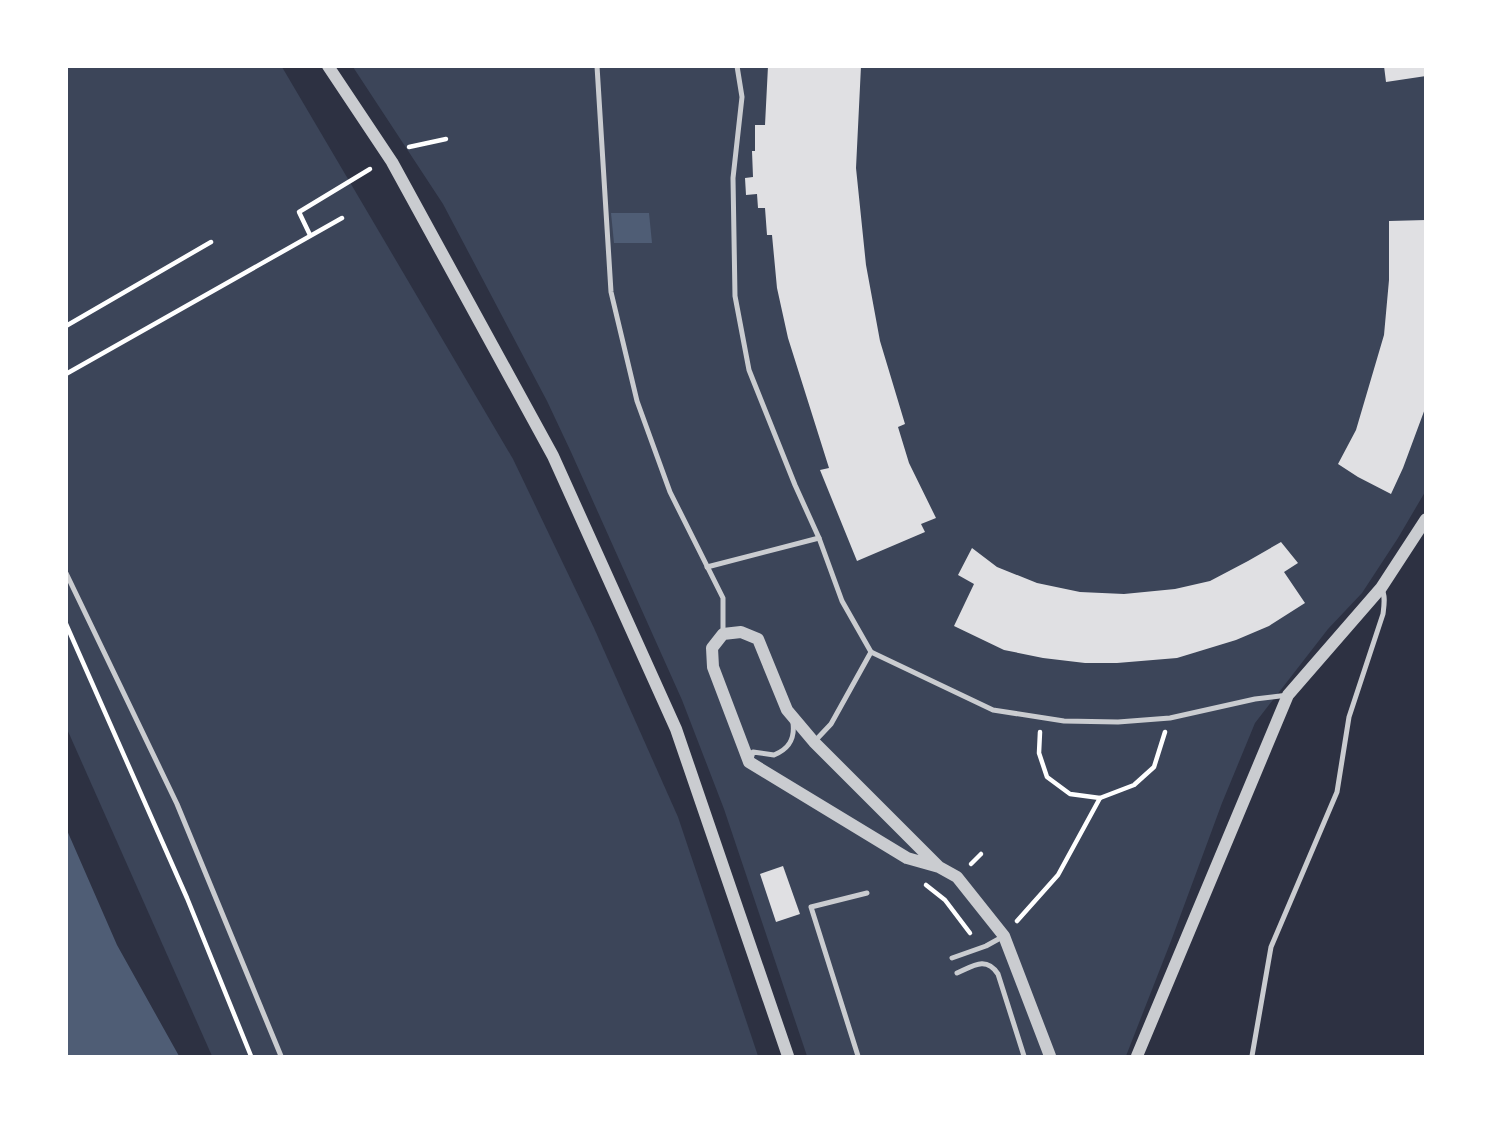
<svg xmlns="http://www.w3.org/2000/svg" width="1492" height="1123" font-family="'Nunito Sans',sans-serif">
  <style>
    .green { fill: #3c4559 }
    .water { fill: #4f5d75 }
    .building { fill: #e0e0e3 }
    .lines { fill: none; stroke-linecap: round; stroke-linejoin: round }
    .path { stroke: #fff; stroke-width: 4.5 }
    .service { stroke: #caccd0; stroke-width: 5 }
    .tertiary { stroke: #caccd0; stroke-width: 12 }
  </style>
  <rect width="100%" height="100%" fill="#2d3142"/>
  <g class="green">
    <polygon points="66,67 282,67 513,459 594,628 678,817 758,1056 212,1056 67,729"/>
    <polygon points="353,67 1425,67 1425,492 1398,538 1362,593 1328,629 1255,723 1222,803 1171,941 1126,1056 807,1056 724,809 682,700 571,452 547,401 443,204"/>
  </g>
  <g class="water">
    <polygon points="611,213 649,213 652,243 614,243"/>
    <polygon points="66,828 117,945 179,1056 67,1056"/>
  </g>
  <g class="building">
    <polygon points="768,66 861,66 856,168 866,265 880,341 905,424 898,427 909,463 936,518 921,524 925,532 857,561 820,470 829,468 788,338 777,288 772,235 767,235 765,208 758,208 757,194 746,195 745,178 753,177 752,151 755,151 755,125 765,125"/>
    <polygon points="1384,66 1426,66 1426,76 1386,82"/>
    <polygon points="1426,220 1426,406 1403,468 1391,494 1358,477 1338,464 1356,430 1384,335 1389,280 1389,221"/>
    <polygon points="1281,542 1298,563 1284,572 1305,603 1269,626 1236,640 1177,658 1117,663 1085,663 1043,658 1004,650 954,626 974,584 958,575 972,548 997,567 1037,583 1080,592 1124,594 1175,589 1210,581 1248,561"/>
    <polygon points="783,866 800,914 776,922 760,874"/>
  </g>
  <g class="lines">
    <g class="path">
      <polyline points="409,147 446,139"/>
      <polyline points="310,235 299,212 370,169"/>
      <polyline points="66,326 211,242"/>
      <polyline points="66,374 342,218"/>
      <polyline points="66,624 187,898 251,1056"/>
      <polyline points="1040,732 1039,753 1047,777 1070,794 1100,798 1134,785 1154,767 1165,732"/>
      <polyline points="971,864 981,854"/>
      <polyline points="926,885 945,900 970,933"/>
      <polyline points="1017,921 1058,875 1100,798"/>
    </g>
    <g class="service">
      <polyline points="597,66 611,292 637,401 670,492 723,598 723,633"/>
      <polyline points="737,66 742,97 733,178 735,296 749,370 795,485 819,538 842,601 871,652 993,710 1064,721 1118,722 1170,718 1255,699 1288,695"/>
      <polyline points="707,567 819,538"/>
      <polyline points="66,573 177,804 281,1056"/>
      <polyline points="814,742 831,724 871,652"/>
      <path d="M751,759L753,752L774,755C789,749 795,739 793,723"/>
      <polyline points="952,958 986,946 1004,936"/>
      <path d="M957,973C973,966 986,956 998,974L1024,1056"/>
      <polyline points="858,1056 811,907 867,893"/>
      <path d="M1252,1056L1271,947L1337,792L1349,717L1383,614C1384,606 1386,595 1381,588"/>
    </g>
    <g class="tertiary">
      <polyline points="328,66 392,162 553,456 676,729 788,1056"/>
      <polyline points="939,867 907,858 749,762 713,667 712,648 723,634 741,632 758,639 787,710 814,742 939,867 957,877 1004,936 1050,1056"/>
      <polyline points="1137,1056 1288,695 1381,588 1426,519"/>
    </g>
  </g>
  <rect width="1492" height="1123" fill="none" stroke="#ffffff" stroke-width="136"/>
</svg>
